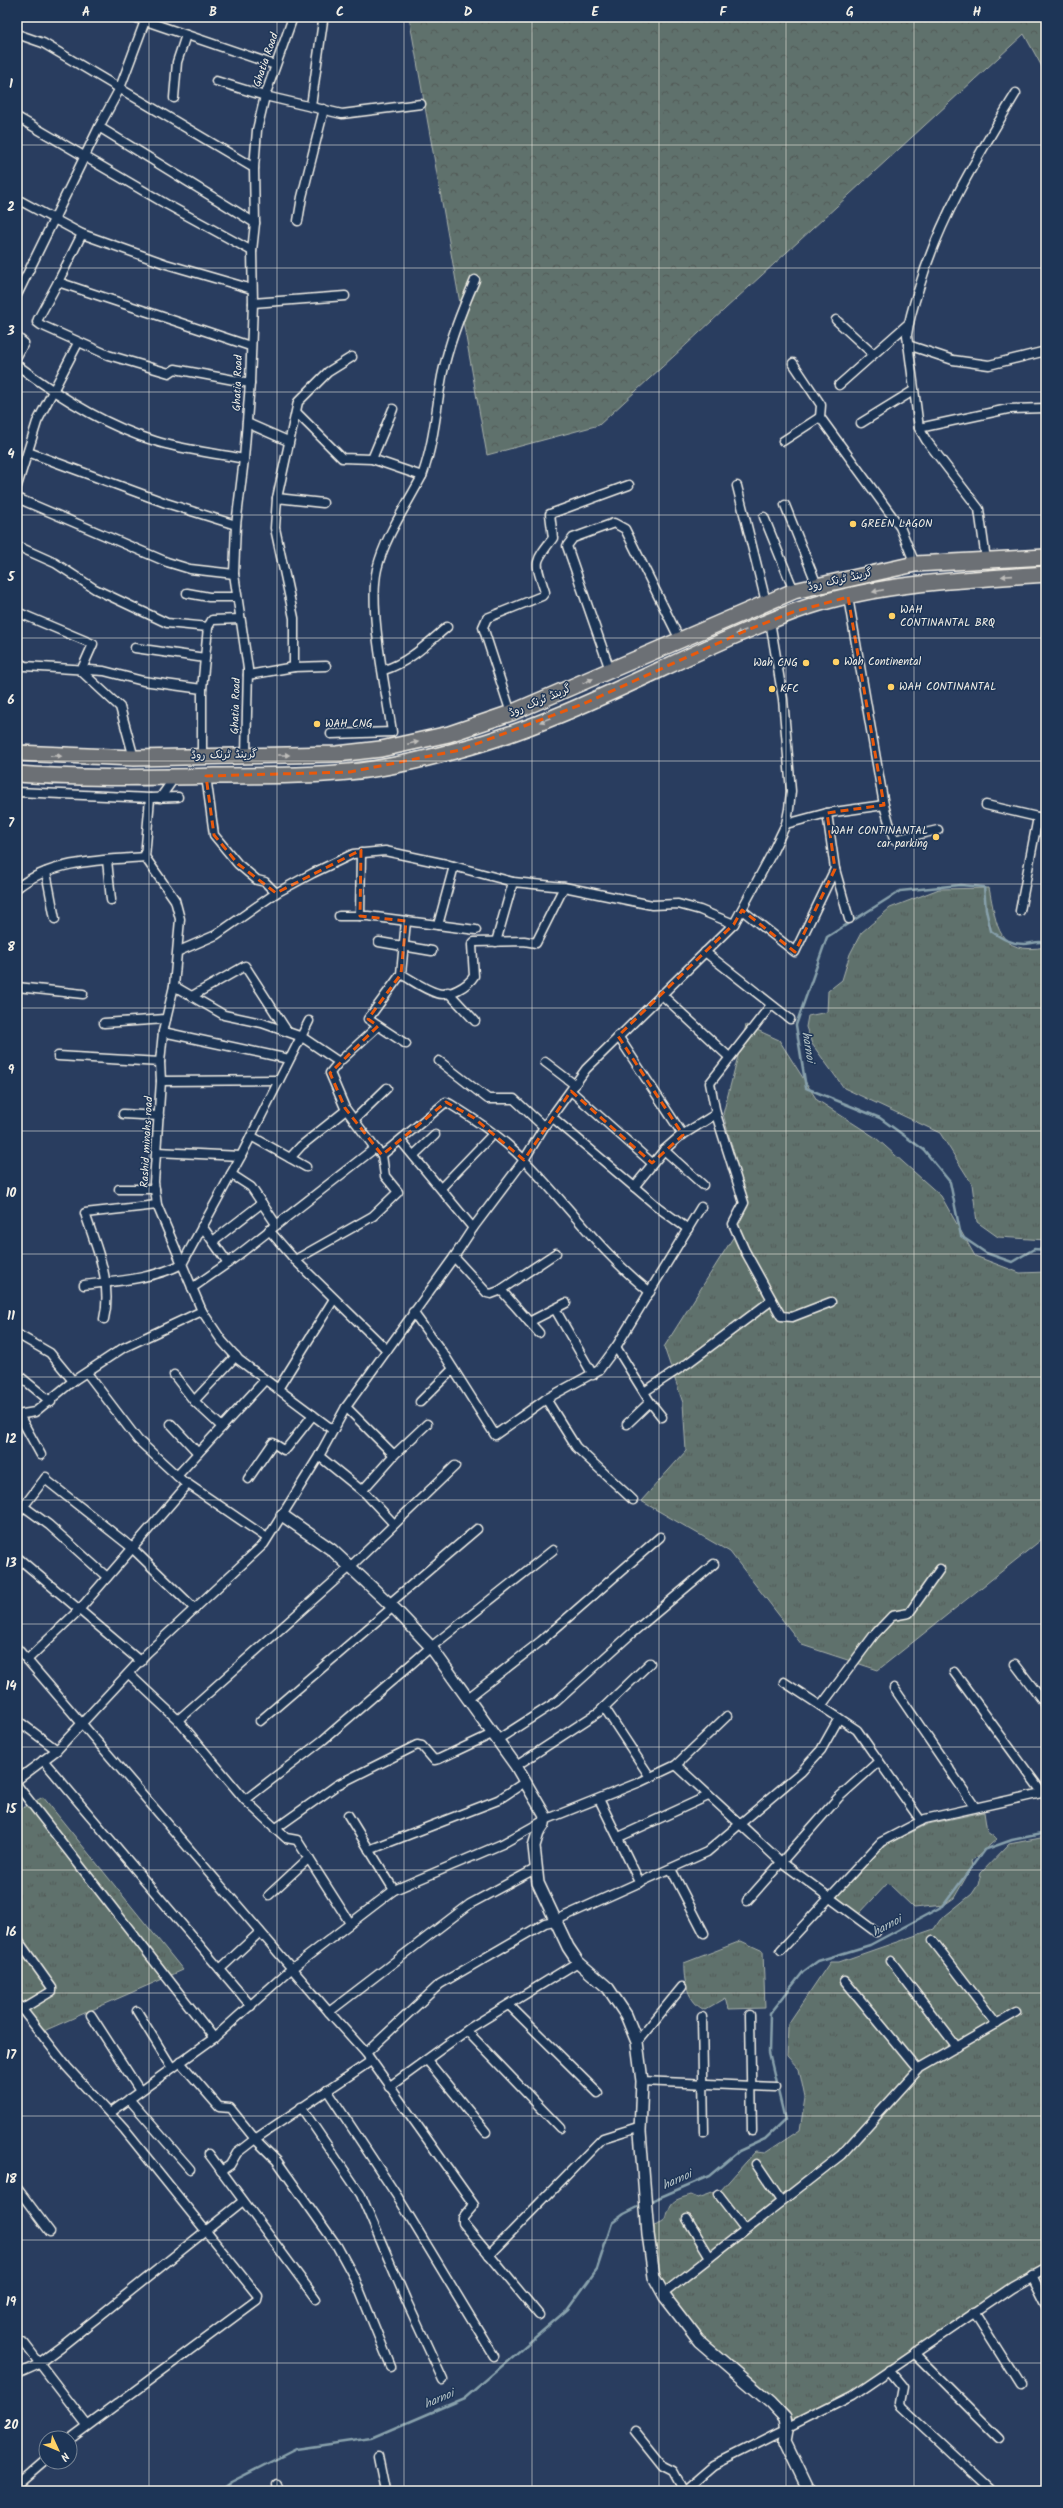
<svg xmlns="http://www.w3.org/2000/svg" width="1063" height="2508" font-family="Kalam,'Playpen Sans Arabic',sans-serif">
  <style>
    .grass { fill: url(#grass-tufts); stroke: #a9b1aa }
    .forest { fill: url(#forest-crowns); stroke: #a9b1aa }
    .lines { fill: none; stroke-linecap: round; stroke-linejoin: round }
    .stream { stroke: #88a1ac; stroke-width: 2.5 }
    .street-casing { stroke: #f4f1e8; stroke-width: 11 }
    .secondary-casing { stroke: #f4f1e8; stroke-width: 14 }
    .highway-casing { stroke: #f4f1e8; stroke-width: 18 }
    .street { stroke: #1d3557; stroke-width: 8 }
    .secondary { stroke: #1d3557; stroke-width: 11 }
    .highway { stroke: #6c6f75; stroke-width: 15 }
    .oneway { fill: #bebdba }
    .marked { fill: none; stroke: #e8590c; stroke-width: 3; stroke-dasharray: 8 5; stroke-linejoin: round }
    .grid { fill: none; stroke: #f4f1e8; stroke-width: 1; stroke-opacity: 0.55 }
    .poi-dot { fill: #ffd166; stroke: #1d3557; stroke-width: 1.5 }
    .labels { text-anchor: middle; dominant-baseline: central; stroke-width: 3; stroke-linejoin: round; paint-order: stroke }
    .street-label { font-size: 11px; fill: #f4f1e8; stroke: #1d3557 }
    .poi-label { font-size: 11px; fill: #f4f1e8; stroke: #1d3557; text-anchor: start }
    .water-label { font-size: 12px; font-style: italic; fill: #b5c2c5; stroke: #1d3557 }
    .neatline { fill: none; stroke: #f4f1e8; stroke-width: 1.5 }
    .grid-label { font-size: 13px; text-anchor: middle; font-weight: bold; fill: #f4f1e8 }
  </style>
  <defs>
    <pattern id="grass-tufts" width="24" height="20" patternUnits="userSpaceOnUse"><rect width="24" height="20" fill="#5e716c"/><path d="M3 7l-1-3M5 7V3M7 7l1-3M15 17l-1-3M17 17v-4M19 17l1-3" fill="none" stroke="#525a57"/></pattern>
    <pattern id="forest-crowns" width="20" height="18" patternUnits="userSpaceOnUse"><rect width="20" height="18" fill="#5e716c"/><path d="M2 6a3 3 0 1 1 6 0M12 15a3 3 0 1 1 6 0" fill="none" stroke="#525a57"/></pattern>
  </defs>
  <rect width="100%" height="100%" fill="#293d5f"/>
  <filter id="ink" filterUnits="userSpaceOnUse"><feTurbulence type="fractalNoise" baseFrequency=".025" numOctaves="2"/><feDisplacementMap in="SourceGraphic" scale="8" xChannelSelector="R" yChannelSelector="G"/><feConvolveMatrix kernelMatrix="1 2 1 2 8 2 1 2 1" color-interpolation-filters="sRGB"/></filter>
  <g filter="url(#ink)">
    <g class="grass">
      <path d="M989,888C997,926 997,956 1046,947V1240L998,1237L977,1222L972,1184L940,1133L844,1088L812,1044L806,1027L808,1016L827,1012L828,991L842,980L850,954L861,933L890,908L939,889Z"/>
      <polygon points="746,1025 779,1040 817,1100 876,1138 941,1196 975,1256 1020,1273 1046,1272 1046,1536 878,1670 802,1645 730,1552 641,1501 686,1451 683,1403 664,1347 736,1233 742,1183 723,1114"/>
      <polygon points="43,1797 183,1970 46,2030 17,2011 17,1811"/>
      <polygon points="984,1812 987,1832 997,1839 971,1861 972,1867 954,1898 944,1905 914,1908 888,1883 859,1914 837,1897 884,1846 928,1824"/>
      <path d="M1046,1837V2265L1031,2271L965,2313L856,2390L794,2422L789,2412C742,2373 678,2331 658,2271C653,2258 655,2240 654,2225C671,2219 664,2218 671,2205C674,2199 685,2197 691,2195L698,2198L721,2190L755,2152L765,2153L800,2130L805,2098L799,2069L787,2056L788,2024L830,1962H839L934,1929L940,1920L972,1894L978,1885L981,1873L1009,1844Z"/>
      <path d="M741,1941L763,1951L765,2008L729,2009L726,1998L705,2010C688,2003 683,1980 684,1963Z"/>
    </g>
    <polygon class="forest" points="409,17 1046,17 1046,74 1024,34 599,425 487,455"/>
    <g class="lines">
      <g class="stream">
        <path d="M1046,943C1039,940 1031,944 1024,944C1011,944 1001,938 991,931L986,910L984,887L960,885L900,891L827,937L796,1025L806,1088L880,1118L924,1150L950,1182L961,1236L986,1253L1012,1262L1034,1249L1046,1250"/>
        <polyline points="649,2202 709,2176 739,2151 765,2139 785,2120 769,2053 770,2014 803,1972 818,1961 870,1945 943,1906 984,1850 1012,1840 1046,1833"/>
        <polyline points="219,2491 231,2482 296,2449 372,2438 465,2398 568,2309 597,2269 612,2223 624,2214 642,2205"/>
      </g>
      <g class="street-casing">
        <g id="street">
          <polyline points="134,17 275,65"/>
          <polyline points="17,34 43,43 254,168"/>
          <polyline points="216,81 265,96 342,114 421,104"/>
          <polyline points="174,98 177,62 186,35"/>
          <polyline points="311,106 323,21"/>
          <polyline points="17,117 166,204 252,251"/>
          <polyline points="99,127 120,88 145,21"/>
          <polyline points="17,199 82,234 166,264 252,289"/>
          <polyline points="298,221 302,197 324,109"/>
          <polyline points="82,234 58,282 250,346"/>
          <polyline points="58,282 38,319 37,322 41,325 108,355 169,373 175,369 250,383"/>
          <polyline points="17,295 99,127 255,223"/>
          <polyline points="253,303 345,296"/>
          <polyline points="836,320 873,354"/>
          <polyline points="17,337 24,343 17,356"/>
          <polyline points="908,345 953,360 989,365 1046,351"/>
          <polyline points="793,363 821,405 820,417"/>
          <path d="M17,365C58,396 105,426 155,441C183,450 215,453 244,459"/>
          <polyline points="839,385 909,323"/>
          <path d="M297,413L342,458L372,459L422,476C407,505 385,536 377,569C368,609 386,689 392,732L331,734"/>
          <polyline points="247,423 288,441"/>
          <polyline points="861,423 913,391"/>
          <polyline points="919,428 1008,409 1046,408"/>
          <polyline points="783,441 820,417 900,527 915,564"/>
          <polyline points="28,452 166,503 236,525"/>
          <polyline points="372,459 393,409"/>
          <path d="M422,476C434,443 436,410 442,376C449,342 461,312 475,280"/>
          <polyline points="17,486 37,422 78,343"/>
          <polyline points="737,486 766,602"/>
          <polyline points="17,498 167,562 190,569 234,574"/>
          <polyline points="277,498 323,503"/>
          <polyline points="785,505 817,585"/>
          <polyline points="764,517 794,591"/>
          <polyline points="17,546 55,563 95,589 167,623 208,627 202,689"/>
          <path d="M986,560L979,509L926,440L919,428L907,335C909,319 914,303 919,288C940,217 978,156 1016,93"/>
          <polyline points="187,593 209,597 235,597"/>
          <polyline points="848,597 884,805 894,840 938,830"/>
          <polyline points="17,612 93,644 81,671 120,707 134,758"/>
          <polyline points="208,627 212,620 240,619"/>
          <polyline points="135,648 205,658"/>
          <polyline points="17,662 25,666 104,671 143,681 202,689 202,755"/>
          <polyline points="294,667 294,618 275,528 277,498 298,402 328,372 352,357"/>
          <path d="M384,670C408,663 428,643 447,627"/>
          <polyline points="610,670 567,546 573,538 614,523 625,529 680,640"/>
          <polyline points="248,675 294,667 326,666"/>
          <path d="M511,713L483,627L487,618L542,596L545,592C535,561 533,564 553,538L550,514L629,485"/>
          <polyline points="246,755 248,669 234,574 236,525 244,459 250,383 253,303 252,251 255,223 254,168 257,130 265,96 293,17"/>
          <polyline points="206,776 214,835 238,864 257,880 265,882 276,893"/>
          <polyline points="17,792 150,798 178,797"/>
          <polyline points="150,798 145,857 175,900 180,919 174,986 163,1032 160,1062 161,1081 154,1182 157,1205 202,1311 222,1341 239,1360 333,1430"/>
          <polyline points="160,798 175,777"/>
          <polyline points="986,805 1046,819"/>
          <polyline points="786,824 827,813 884,805"/>
          <polyline points="107,860 111,900"/>
          <polyline points="835,869 849,919"/>
          <polyline points="46,872 55,919"/>
          <path d="M17,888C52,860 102,860 145,857"/>
          <polyline points="742,910 795,952 835,869 827,813"/>
          <polyline points="1020,911 1038,817"/>
          <polyline points="339,916 368,916 476,930"/>
          <polyline points="360,916 361,853"/>
          <polyline points="438,925 454,866"/>
          <polyline points="379,942 432,951"/>
          <polyline points="496,942 513,882"/>
          <polyline points="179,951 216,935 276,893 313,873 353,854 385,851 446,864 513,882 564,887 652,905 678,904 700,910 734,924"/>
          <polyline points="705,952 790,1019"/>
          <polyline points="401,974 406,921"/>
          <polyline points="174,986 224,1015 262,1023 302,1037 339,1062 330,1073 345,1108 375,1148 228,1263 192,1288"/>
          <polyline points="17,987 83,994"/>
          <polyline points="448,992 475,1021"/>
          <polyline points="661,994 729,1057"/>
          <polyline points="192,996 245,966 287,1031"/>
          <polyline points="771,1005 710,1083 716,1114 744,1203 733,1224 745,1251 781,1316 792,1317 831,1302"/>
          <polyline points="104,1023 166,1019"/>
          <polyline points="163,1032 289,1059"/>
          <polyline points="618,1036 683,1135"/>
          <path d="M406,1044L368,1019L401,974C412,980 425,990 437,993C449,997 468,986 474,976L472,945L474,942L524,941L536,943L564,887"/>
          <polyline points="58,1056 160,1062"/>
          <polyline points="439,1061 488,1099 514,1099 544,1127"/>
          <polyline points="339,1062 378,1026"/>
          <polyline points="545,1062 575,1085"/>
          <polyline points="161,1081 279,1080"/>
          <polyline points="571,1091 652,1163"/>
          <polyline points="123,1114 159,1116"/>
          <polyline points="552,1117 659,1208 688,1229"/>
          <polyline points="354,1120 387,1088"/>
          <polyline points="251,1136 306,1167"/>
          <polyline points="401,1141 473,1228"/>
          <path d="M375,1148L382,1155L446,1102L450,1104C476,1120 504,1139 525,1161C568,1205 601,1253 650,1292"/>
          <polyline points="664,1150 703,1185"/>
          <polyline points="157,1152 241,1156"/>
          <polyline points="414,1155 435,1135"/>
          <polyline points="290,1158 301,1146 346,1110"/>
          <polyline points="231,1174 251,1187 276,1224"/>
          <polyline points="634,1187 664,1150 679,1137 716,1114"/>
          <polyline points="441,1188 493,1134"/>
          <polyline points="119,1189 155,1189"/>
          <polyline points="202,1226 228,1263"/>
          <polyline points="269,1230 295,1260 387,1350"/>
          <polyline points="213,1241 262,1203"/>
          <polyline points="454,1257 487,1293 491,1294 499,1291 556,1253"/>
          <polyline points="295,1260 373,1216 398,1192 385,1176 382,1155"/>
          <path d="M84,1285C117,1281 153,1279 182,1264L241,1156L309,1021"/>
          <polyline points="501,1290 539,1333"/>
          <polyline points="555,1309 593,1375"/>
          <polyline points="413,1312 445,1356 495,1435 546,1399 599,1370 616,1347 701,1207"/>
          <path d="M104,1319C113,1282 96,1248 85,1213L157,1205"/>
          <polyline points="529,1322 566,1303"/>
          <polyline points="17,1334 50,1353 73,1381"/>
          <polyline points="616,1347 650,1402 662,1417"/>
          <polyline points="87,1373 138,1440 187,1485"/>
          <polyline points="17,1374 51,1402"/>
          <polyline points="174,1375 194,1401 222,1427"/>
          <polyline points="278,1389 334,1299"/>
          <polyline points="644,1392 688,1363 772,1300"/>
          <polyline points="546,1399 576,1447 633,1500"/>
          <polyline points="194,1401 236,1356"/>
          <polyline points="420,1402 453,1369"/>
          <polyline points="346,1407 394,1455"/>
          <polyline points="17,1415 35,1412 73,1381 123,1348 202,1311"/>
          <polyline points="19,1415 41,1455"/>
          <polyline points="171,1424 198,1453"/>
          <polyline points="627,1424 650,1402"/>
          <polyline points="319,1456 366,1494 394,1524"/>
          <polyline points="177,1476 265,1380"/>
          <polyline points="45,1479 131,1547 195,1609"/>
          <polyline points="248,1479 273,1443 284,1450 287,1448 313,1415"/>
          <polyline points="362,1491 394,1455 427,1424"/>
          <polyline points="23,1506 49,1525 107,1577"/>
          <polyline points="17,1515 46,1477"/>
          <polyline points="17,1557 141,1662"/>
          <polyline points="389,1604 477,1529"/>
          <polyline points="17,1648 329,2012 366,2053 474,2205 463,2218 463,2223 539,2315"/>
          <polyline points="27,1660 79,1610 188,1484 267,1538"/>
          <polyline points="1015,1664 1046,1705"/>
          <polyline points="954,1672 1042,1792"/>
          <polyline points="129,1674 178,1720 245,1800"/>
          <polyline points="894,1688 975,1807"/>
          <polyline points="468,1698 541,1641 660,1537"/>
          <polyline points="821,1706 874,1635 892,1616 909,1613 940,1569"/>
          <polyline points="604,1707 650,1777"/>
          <polyline points="839,1718 857,1730 921,1821"/>
          <polyline points="17,1720 57,1750"/>
          <polyline points="178,1720 350,1567 455,1466"/>
          <polyline points="260,1721 393,1607"/>
          <polyline points="497,1740 556,1702 632,1633 714,1564"/>
          <polyline points="43,1760 251,2006"/>
          <polyline points="676,1765 780,1861 876,1932"/>
          <polyline points="516,1766 599,1712 650,1663"/>
          <polyline points="17,1780 57,1750 147,1653 264,1544 319,1456 346,1407 454,1257 473,1228 524,1160 544,1127 586,1069 734,924 772,853 786,824 789,809 791,791 783,699 770,621"/>
          <polyline points="17,1785 214,2038"/>
          <polyline points="599,1799 640,1883"/>
          <polyline points="348,1815 394,1890"/>
          <polyline points="275,1829 337,1785 417,1745 422,1746 434,1760 439,1759 492,1734"/>
          <polyline points="619,1837 708,1796"/>
          <polyline points="369,1850 498,1800 525,1782"/>
          <polyline points="671,1869 704,1933"/>
          <polyline points="269,1895 309,1858"/>
          <polyline points="747,1901 838,1798 878,1762"/>
          <polyline points="350,1923 297,1840 286,1838 245,1800 323,1740 431,1647 553,1550"/>
          <polyline points="17,1939 52,1988 52,1991 22,2009"/>
          <polyline points="933,1941 997,2024"/>
          <polyline points="781,1950 881,1842 925,1819 1046,1792"/>
          <polyline points="891,1961 957,2047"/>
          <polyline points="220,1969 260,1932"/>
          <polyline points="845,1981 918,2070"/>
          <polyline points="17,2003 67,2067 124,2129 258,2296 257,2300 70,2439"/>
          <polyline points="509,2005 598,2093"/>
          <polyline points="137,2011 172,2068"/>
          <polyline points="329,2012 470,1904 535,1869"/>
          <polyline points="91,2015 140,2091"/>
          <polyline points="750,2015 752,2131"/>
          <polyline points="702,2017 704,2132"/>
          <polyline points="467,2031 560,2128"/>
          <polyline points="637,2042 682,1987"/>
          <polyline points="366,2053 440,1984 545,1923 554,1921 707,1852 801,1772 821,1750 839,1718 784,1682"/>
          <polyline points="427,2060 486,2132"/>
          <polyline points="180,2062 219,2107 230,2108 255,2139 277,2161 337,2246 355,2279 391,2367"/>
          <polyline points="642,2081 775,2087"/>
          <polyline points="389,2087 470,2028 578,1962"/>
          <polyline points="327,2090 399,2199 494,2356"/>
          <polyline points="129,2099 190,2169"/>
          <polyline points="301,2107 361,2195 407,2302 443,2380"/>
          <polyline points="110,2113 214,2038 291,1969 394,1890 502,1844 545,1820 640,1782 676,1765 727,1716"/>
          <polyline points="209,2154 316,2299"/>
          <polyline points="756,2164 781,2201"/>
          <polyline points="221,2171 230,2165 237,2153 255,2139 371,2061"/>
          <polyline points="17,2188 50,2232"/>
          <polyline points="719,2195 745,2229"/>
          <polyline points="687,2219 710,2257"/>
          <polyline points="489,2255 603,2138 641,2126"/>
          <polyline points="1032,2275 1046,2303"/>
          <polyline points="663,2294 841,2155 920,2068 1017,2012"/>
          <polyline points="974,2312 1020,2385"/>
          <polyline points="17,2340 24,2343 87,2425"/>
          <polyline points="914,2353 999,2438"/>
          <polyline points="889,2370 903,2387 900,2403 902,2407 992,2491"/>
          <polyline points="17,2374 35,2366 62,2346 243,2201"/>
          <polyline points="635,2431 663,2466 673,2471 684,2491"/>
          <polyline points="378,2456 385,2491"/>
          <polyline points="17,2485 46,2460"/>
          <polyline points="277,2485 280,2491"/>
          <polyline points="684,2491 714,2465 852,2396 1012,2287 1046,2268"/>
        </g>
      </g>
      <g class="secondary-casing">
        <polyline id="secondary" points="282,1515 332,1550 397,1611 431,1647 516,1766 545,1816 544,1824 538,1833 534,1846 538,1883 568,1947 578,1962 608,1988 626,2015 637,2042 642,2081 640,2132 648,2234 654,2277 665,2297 699,2341 771,2403 785,2418 787,2430 785,2441 809,2491"/>
      </g>
      <g class="highway-casing">
        <g id="highway">
          <polyline points="17,753 134,758 337,754 381,749 449,734 511,713 794,591 915,564 1046,557"/>
          <path d="M17,774C83,779 149,778 215,776C259,775 304,777 348,772C385,769 422,760 458,750C575,719 680,654 793,612C874,582 961,580 1046,574"/>
        </g>
      </g>
      <use href="#street" class="street"/>
      <use href="#secondary" class="secondary"/>
      <use href="#highway" class="highway"/>
    </g>
    <defs><path id="oneway-solid" d="M-6-.8H1V-3.2L6.5 0L1 3.2V.8H-6Z"/></defs>
    <g class="oneway">
      <use href="#oneway-solid" transform="translate(1007 576) rotate(176)"/>
      <use href="#oneway-solid" transform="translate(878 591) rotate(168)"/>
      <use href="#oneway-solid" transform="translate(741 632) rotate(157)"/>
      <use href="#oneway-solid" transform="translate(588 681) rotate(-25)"/>
      <use href="#oneway-solid" transform="translate(545 720) rotate(158)"/>
      <use href="#oneway-solid" transform="translate(413 743) rotate(-12)"/>
      <use href="#oneway-solid" transform="translate(284 755)"/>
      <use href="#oneway-solid" transform="translate(56 756) rotate(3)"/>
    </g>
  </g>
  <path class="marked" d="M848,597L884,805L827,813L835,869L795,952L742,910L734,924L618,1036L683,1135L652,1163L571,1091L524,1160L474,1118L446,1102L382,1155L345,1108L330,1073L378,1026L368,1019L401,974L406,921L360,916L361,850L276,893L238,864L214,835L206,776L350,772L460,750L583,704L745,631L793,612Z"/>
  <path class="grid" d="M149,17V2491M277,17V2491M404,17V2491M532,17V2491M659,17V2491M786,17V2491M914,17V2491M17,145H1046M17,268H1046M17,392H1046M17,515H1046M17,638H1046M17,761H1046M17,884H1046M17,1008H1046M17,1131H1046M17,1254H1046M17,1377H1046M17,1500H1046M17,1624H1046M17,1747H1046M17,1870H1046M17,1993H1046M17,2116H1046M17,2240H1046M17,2363H1046"/>
  <g class="poi-dot">
    <circle cx="853" cy="524" r="4"/>
    <circle cx="892" cy="616" r="4"/>
    <circle cx="836" cy="662" r="4"/>
    <circle cx="806" cy="663" r="4"/>
    <circle cx="891" cy="687" r="4"/>
    <circle cx="772" cy="689" r="4"/>
    <circle cx="317" cy="724" r="4"/>
    <circle cx="936" cy="837" r="4"/>
  </g>
  <g class="labels">
    <g class="street-label">
      <text transform="translate(266 60) rotate(-71)">Ghatia Road</text>
      <text transform="translate(238 383) rotate(-88)">Ghatia Road</text>
      <text transform="translate(840 580) rotate(-13)">گرینڈ ٹرنک روڈ</text>
      <text transform="translate(540 701) rotate(-23)">گرینڈ ٹرنک روڈ</text>
      <text transform="translate(236 706) rotate(-88)">Ghatia Road</text>
      <text transform="translate(224 755) rotate(-1)">گرینڈ ٹرنک روڈ</text>
      <text transform="translate(147 1142) rotate(-87)">Rashid minahs road</text>
    </g>
    <g class="poi-label">
      <text x="861" y="524">GREEN LAGON</text>
      <text x="900" y="610">WAH<tspan x="900" dy="13">CONTINANTAL BRQ</tspan></text>
      <text x="844" y="662">Wah Continental</text>
      <text x="798" y="663" text-anchor="end">Wah CNG</text>
      <text x="899" y="687">WAH CONTINANTAL</text>
      <text x="780" y="689">KFC</text>
      <text x="325" y="724">WAH CNG</text>
      <text x="928" y="831" text-anchor="end">WAH CONTINANTAL<tspan x="928" dy="13">car parking</tspan></text>
    </g>
    <g class="water-label">
      <text transform="translate(808 1047) rotate(81)">harnoi</text>
      <text transform="translate(887 1926) rotate(-28)">harnoi</text>
      <text transform="translate(677 2180) rotate(-24)">harnoi</text>
      <text transform="translate(439 2399) rotate(-23)">harnoi</text>
    </g>
  </g>
  <rect width="1063" height="2508" fill="none" stroke="#1d3557" stroke-width="44"/>
  <g transform="translate(58 2450) rotate(134)"><circle r="19" fill="#1d3557" stroke="#738091"/>
  <path d="M0-3L7 15L0 10L-7 15Z" fill="#ffd166"/>
  <text y="-6" font-size="11" font-weight="bold" text-anchor="middle" fill="#f4f1e8">N</text>
  </g>
  <rect x="22" y="22" width="1019" height="2464" class="neatline"/>
  <g class="grid-label">
    <text x="86" y="16">A</text>
    <text x="213" y="16">B</text>
    <text x="340" y="16">C</text>
    <text x="468" y="16">D</text>
    <text x="595" y="16">E</text>
    <text x="723" y="16">F</text>
    <text x="850" y="16">G</text>
    <text x="977" y="16">H</text>
    <text x="11" y="88">1</text>
    <text x="11" y="211">2</text>
    <text x="11" y="335">3</text>
    <text x="11" y="458">4</text>
    <text x="11" y="581">5</text>
    <text x="11" y="704">6</text>
    <text x="11" y="827">7</text>
    <text x="11" y="951">8</text>
    <text x="11" y="1074">9</text>
    <text x="11" y="1197">10</text>
    <text x="11" y="1320">11</text>
    <text x="11" y="1443">12</text>
    <text x="11" y="1567">13</text>
    <text x="11" y="1690">14</text>
    <text x="11" y="1813">15</text>
    <text x="11" y="1936">16</text>
    <text x="11" y="2059">17</text>
    <text x="11" y="2183">18</text>
    <text x="11" y="2306">19</text>
    <text x="11" y="2429">20</text>
  </g>
</svg>
